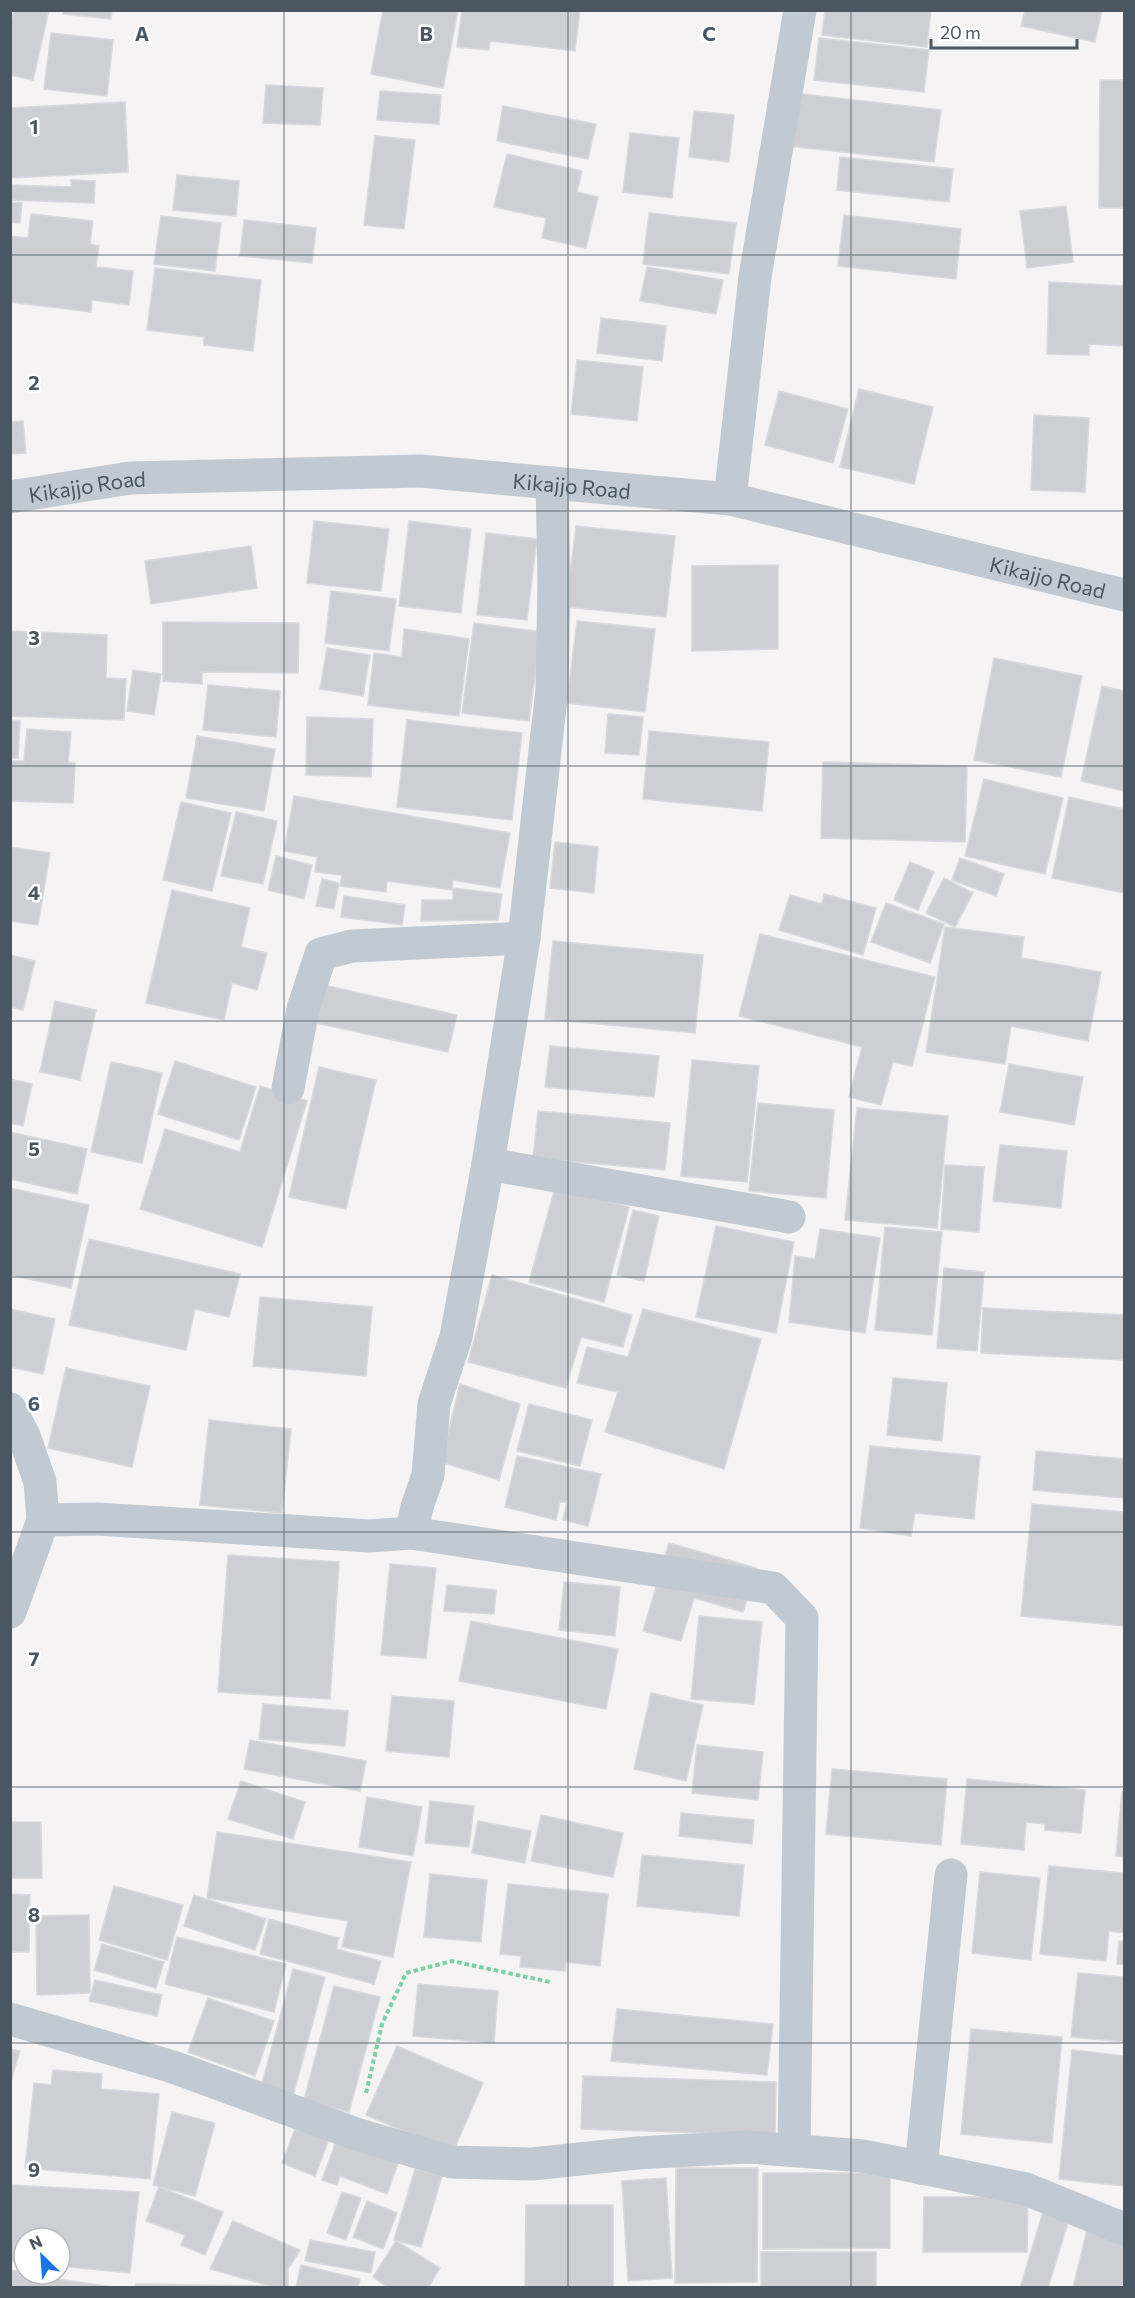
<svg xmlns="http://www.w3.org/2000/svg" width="1135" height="2298" font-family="Commissioner,sans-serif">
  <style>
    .building { fill: #cdcfd5; stroke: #d7d9de; stroke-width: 1.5 }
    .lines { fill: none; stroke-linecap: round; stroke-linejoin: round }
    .path { stroke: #7ad0a6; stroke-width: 4; stroke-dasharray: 4.5 3; stroke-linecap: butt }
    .minor { stroke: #c1cad2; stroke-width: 33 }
    .grid { fill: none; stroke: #4a5661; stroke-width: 1.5; stroke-opacity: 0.55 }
    .labels { text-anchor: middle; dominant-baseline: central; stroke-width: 5; stroke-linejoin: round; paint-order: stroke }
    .street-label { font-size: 21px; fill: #4a5661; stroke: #fff }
    .grid-label { font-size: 20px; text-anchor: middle; font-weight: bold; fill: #4a5661; stroke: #fff; stroke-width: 5; stroke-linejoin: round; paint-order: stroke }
  </style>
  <rect width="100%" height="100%" fill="#f5f3f3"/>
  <g class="building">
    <polygon points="14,10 49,10 33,80 10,75 10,26"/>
    <polygon points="63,10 112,10 111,19 63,14"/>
    <polygon points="383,10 458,10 443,88 371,74"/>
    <polygon points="462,10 580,10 575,51 490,41 489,50 457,47"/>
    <polygon points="825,10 931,10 927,47 822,35"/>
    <polygon points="1025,10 1102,10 1095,42 1021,26"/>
    <polygon points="51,33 113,40 107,96 44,89"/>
    <polygon points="819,38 929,50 924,92 814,80"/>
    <polygon points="1100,80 1124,80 1124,208 1099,208"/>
    <polygon points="266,85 323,88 320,125 263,123"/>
    <polygon points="380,91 441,95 439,124 377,120"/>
    <polygon points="794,93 941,110 934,162 788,146"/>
    <polygon points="125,102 128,172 10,178 10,108"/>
    <polygon points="503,106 596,124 588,159 497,141"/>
    <polygon points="694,111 734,115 729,162 689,157"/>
    <polygon points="630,133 679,138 672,198 623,192"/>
    <polygon points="375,136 415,140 404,229 364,225"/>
    <polygon points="507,154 582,171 577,192 598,197 586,248 542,238 546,218 494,207"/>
    <polygon points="840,157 953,169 949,202 837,190"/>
    <polygon points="177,175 239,181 236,216 173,210"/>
    <polygon points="71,180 95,181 94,203 10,200 10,185 71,187"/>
    <polygon points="10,202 22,203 20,223 10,222"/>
    <polygon points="1066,206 1073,262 1027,268 1020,211"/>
    <polygon points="649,213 736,223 729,274 643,264"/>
    <polygon points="31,214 93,221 90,244 99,246 96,267 133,271 129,305 92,300 91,312 10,302 10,236 28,238"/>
    <polygon points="844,215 961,229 956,279 838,266"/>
    <polygon points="161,216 221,223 215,271 154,264"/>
    <polygon points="244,220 316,228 312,263 240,256"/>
    <polygon points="647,267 723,280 716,314 640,301"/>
    <polygon points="155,268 261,280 253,351 204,345 204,337 147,330"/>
    <polygon points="1049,282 1124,286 1124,346 1089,344 1089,355 1047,354"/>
    <polygon points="601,318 666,326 662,361 597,353"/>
    <polygon points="577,360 643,367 637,421 571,414"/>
    <polygon points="859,389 933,407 914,484 840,467"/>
    <polygon points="779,391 848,409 833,463 765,445"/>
    <polygon points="1034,415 1089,418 1085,492 1031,490"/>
    <polygon points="23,421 26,453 10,454 10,422"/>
    <polygon points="314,521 389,529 381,591 307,583"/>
    <polygon points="409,521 471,529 461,613 399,606"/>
    <polygon points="576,526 675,536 666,617 566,607"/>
    <polygon points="486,533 537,539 527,620 477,615"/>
    <polygon points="251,546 257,588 151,604 145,561"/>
    <polygon points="778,565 778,649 692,651 692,566"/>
    <polygon points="331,591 396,599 389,651 325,643"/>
    <polygon points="577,621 655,629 645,712 567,703"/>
    <polygon points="163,622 299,623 298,673 202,672 202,684 163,681"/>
    <polygon points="474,623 541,632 529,721 462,713"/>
    <polygon points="404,629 469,639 459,716 368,705 374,653 402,657"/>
    <polygon points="10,631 107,635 106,678 126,679 124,720 10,716"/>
    <polygon points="327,648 370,655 363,696 320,689"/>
    <polygon points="994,658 1082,676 1061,777 974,760"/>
    <polygon points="133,670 161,674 154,715 127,711"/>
    <polygon points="208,685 280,691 276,737 203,730"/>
    <polygon points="1102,686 1124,691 1124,791 1081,781"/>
    <polygon points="608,714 643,717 639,755 605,753"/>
    <polygon points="307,717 373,719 371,777 306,775"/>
    <polygon points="10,720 20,721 18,758 10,758"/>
    <polygon points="407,720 522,733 512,820 397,807"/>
    <polygon points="27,729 71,732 68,762 75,763 73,803 10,801 10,761 24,761"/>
    <polygon points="649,731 769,742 762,811 643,799"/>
    <polygon points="197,736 275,749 264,811 186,798"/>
    <polygon points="823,762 967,766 965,842 821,838"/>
    <polygon points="984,779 1063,798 1045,874 965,856"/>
    <polygon points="294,796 510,833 500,888 453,880 452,890 387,881 386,892 340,886 342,875 315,872 317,857 284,851"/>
    <polygon points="1069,797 1124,809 1124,893 1052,878"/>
    <polygon points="181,802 231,813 212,891 163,880"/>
    <polygon points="236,812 277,821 263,884 221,876"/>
    <polygon points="555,842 598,847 594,893 550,888"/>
    <polygon points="10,847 50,853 38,925 10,921"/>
    <polygon points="276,856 312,865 304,899 268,890"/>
    <polygon points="960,858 1004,874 996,896 952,880"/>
    <polygon points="910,862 934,872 918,910 894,900"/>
    <polygon points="944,878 973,893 955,927 926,913"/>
    <polygon points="322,879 339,883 334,909 316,906"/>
    <polygon points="453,888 502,894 498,920 421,921 422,900 453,900"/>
    <polygon points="172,890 250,908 241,947 267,953 257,990 232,983 224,1020 146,1003"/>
    <polygon points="824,894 876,908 863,955 779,930 790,895 822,904"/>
    <polygon points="344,896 405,905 402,925 341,917"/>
    <polygon points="886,903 944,924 930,963 871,942"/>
    <polygon points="945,927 1024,937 1021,958 1101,972 1088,1041 1011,1026 1005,1064 926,1052"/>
    <polygon points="760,934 935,977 912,1066 893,1062 881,1105 849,1097 862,1047 739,1016"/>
    <polygon points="553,941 703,955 695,1033 545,1019"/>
    <polygon points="10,955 35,961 23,1010 10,1007"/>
    <polygon points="324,985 457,1015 448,1052 316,1023"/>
    <polygon points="55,1001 96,1010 80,1080 40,1072"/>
    <polygon points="550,1046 659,1056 654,1097 545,1087"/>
    <polygon points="692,1060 759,1066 747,1182 681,1176"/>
    <polygon points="175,1061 256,1087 239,1140 158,1114"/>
    <polygon points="111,1062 162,1073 142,1163 91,1152"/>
    <polygon points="1009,1064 1083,1077 1074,1125 1000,1112"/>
    <polygon points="319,1067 376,1080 346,1209 289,1197"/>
    <polygon points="10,1079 32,1084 23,1126 10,1123"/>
    <polygon points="260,1086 307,1101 262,1247 140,1209 165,1129 240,1152"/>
    <polygon points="758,1103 834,1110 826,1198 749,1191"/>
    <polygon points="857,1108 948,1116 937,1228 845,1220"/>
    <polygon points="538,1111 670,1123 665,1170 533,1158"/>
    <polygon points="10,1132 87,1149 77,1194 10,1179"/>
    <polygon points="1000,1145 1067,1151 1061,1208 993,1201"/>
    <polygon points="945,1165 984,1167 979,1232 941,1229"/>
    <polygon points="10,1188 89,1205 71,1288 10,1275"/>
    <polygon points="555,1188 629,1207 604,1302 529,1282"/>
    <polygon points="633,1210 659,1216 644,1281 617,1275"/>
    <polygon points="716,1226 794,1242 776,1333 696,1317"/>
    <polygon points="885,1227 942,1232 932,1335 875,1330"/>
    <polygon points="820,1229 880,1238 865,1333 789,1322 795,1256 815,1259"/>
    <polygon points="89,1239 240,1274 229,1317 195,1309 186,1350 69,1325"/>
    <polygon points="944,1268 984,1272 977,1351 937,1348"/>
    <polygon points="492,1275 632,1315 623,1347 581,1337 566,1388 468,1362"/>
    <polygon points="260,1297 372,1307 366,1376 253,1366"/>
    <polygon points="983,1308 1124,1315 1124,1360 981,1353"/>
    <polygon points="10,1309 55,1319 43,1374 10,1367"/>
    <polygon points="643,1309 761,1339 724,1469 605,1432 618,1392 577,1383 587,1347 628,1357"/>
    <polygon points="66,1368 150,1386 132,1467 48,1448"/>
    <polygon points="893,1378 947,1383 942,1441 887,1435"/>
    <polygon points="460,1384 520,1404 499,1480 441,1462"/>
    <polygon points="529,1404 592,1420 580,1466 517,1451"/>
    <polygon points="209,1420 291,1429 282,1513 200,1505"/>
    <polygon points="870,1446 980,1456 974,1519 915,1513 911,1536 860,1528"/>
    <polygon points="1036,1451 1124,1459 1124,1498 1033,1490"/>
    <polygon points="517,1456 601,1474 588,1526 563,1520 567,1502 560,1502 556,1520 505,1507"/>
    <polygon points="1032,1504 1124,1512 1124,1626 1021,1616"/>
    <polygon points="669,1543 756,1568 743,1612 694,1598 681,1641 643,1631"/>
    <polygon points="228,1555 339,1562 330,1699 218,1692"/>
    <polygon points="390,1564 436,1568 426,1658 381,1655"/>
    <polygon points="564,1582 620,1587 615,1636 559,1630"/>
    <polygon points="447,1585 496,1590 494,1614 444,1611"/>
    <polygon points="699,1616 762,1622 754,1704 691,1699"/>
    <polygon points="471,1621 618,1649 606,1709 459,1681"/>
    <polygon points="651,1693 703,1705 686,1781 634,1769"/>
    <polygon points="392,1696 454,1701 449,1757 386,1751"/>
    <polygon points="263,1704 348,1711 345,1746 259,1739"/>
    <polygon points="250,1740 366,1761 360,1791 244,1769"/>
    <polygon points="697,1745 763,1752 758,1800 692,1793"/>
    <polygon points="832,1769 947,1779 941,1845 826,1834"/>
    <polygon points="967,1779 1085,1790 1081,1833 1045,1830 1045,1824 1026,1822 1024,1850 961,1844"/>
    <polygon points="241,1781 305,1802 293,1839 228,1819"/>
    <polygon points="1122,1791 1124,1791 1124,1857 1116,1856"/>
    <polygon points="367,1797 422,1807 413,1856 359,1847"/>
    <polygon points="430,1801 474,1806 469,1847 425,1843"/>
    <polygon points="681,1813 754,1820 752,1844 679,1836"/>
    <polygon points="541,1815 623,1833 613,1877 531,1861"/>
    <polygon points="478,1821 531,1831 525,1863 472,1853"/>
    <polygon points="10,1822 41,1822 42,1878 10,1878"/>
    <polygon points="217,1832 411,1862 393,1957 342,1947 348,1921 207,1898"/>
    <polygon points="642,1855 744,1865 739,1916 637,1906"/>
    <polygon points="1049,1866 1124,1873 1124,1933 1109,1931 1106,1961 1040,1954"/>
    <polygon points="980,1872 1040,1878 1031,1960 972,1953"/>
    <polygon points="430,1874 487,1880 481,1942 424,1937"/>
    <polygon points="508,1884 608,1894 600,1966 566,1962 565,1971 520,1967 521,1956 500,1954"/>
    <polygon points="114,1886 183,1905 167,1960 99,1940"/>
    <polygon points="10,1894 30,1895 29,1952 10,1952"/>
    <polygon points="194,1895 266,1919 255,1950 184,1926"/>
    <polygon points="89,1915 90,1993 37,1995 36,1916"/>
    <polygon points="269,1919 339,1938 336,1949 381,1961 374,1984 260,1954"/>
    <polygon points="177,1937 286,1964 274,2012 165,1984"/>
    <polygon points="1119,1941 1124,1941 1124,1965 1117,1964"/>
    <polygon points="102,1944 164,1962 156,1988 94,1970"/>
    <polygon points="293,1969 325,1977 293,2096 261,2087"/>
    <polygon points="1078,1973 1124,1977 1124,2042 1071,2037"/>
    <polygon points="95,1980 162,1995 157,2016 89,2001"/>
    <polygon points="418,1984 498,1991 494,2043 413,2036"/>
    <polygon points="334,1986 380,1997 349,2112 304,2100"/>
    <polygon points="208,1998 274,2021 255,2076 188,2052"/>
    <polygon points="617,2009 773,2024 767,2075 611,2061"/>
    <polygon points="971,2029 1062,2037 1052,2143 961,2134"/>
    <polygon points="397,2046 483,2083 453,2152 366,2115"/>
    <polygon points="10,2049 20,2051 10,2084"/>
    <polygon points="1072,2050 1124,2056 1124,2186 1059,2179"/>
    <polygon points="53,2070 102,2074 101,2089 159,2094 150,2179 25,2168 34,2083 51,2085"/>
    <polygon points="583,2076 776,2082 775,2135 581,2129"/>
    <polygon points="172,2112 215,2123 195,2196 153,2185"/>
    <polygon points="298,2121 331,2134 315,2176 282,2163"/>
    <polygon points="338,2136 400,2158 387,2194 340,2176 337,2185 322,2180"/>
    <polygon points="676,2168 758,2168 757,2282 675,2283"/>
    <polygon points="415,2169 442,2176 421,2247 394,2240"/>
    <polygon points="763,2173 890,2173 890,2248 763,2249"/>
    <polygon points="666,2178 672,2278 628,2281 622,2181"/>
    <polygon points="10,2185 139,2192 130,2273 60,2266 60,2238 24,2238 24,2262 10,2261"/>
    <polygon points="159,2187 223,2212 205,2255 181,2245 185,2235 146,2221"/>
    <polygon points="342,2192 361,2198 346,2240 327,2233"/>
    <polygon points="924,2197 1028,2197 1027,2252 923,2252"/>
    <polygon points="367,2201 397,2213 383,2249 353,2237"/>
    <polygon points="526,2205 613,2205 613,2288 525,2288"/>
    <polygon points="1044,2209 1070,2216 1048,2288 1020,2288"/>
    <polygon points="233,2221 300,2250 288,2269 288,2288 277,2288 210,2269"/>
    <polygon points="1087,2230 1124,2239 1124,2288 1073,2288"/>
    <polygon points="310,2240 375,2252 371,2273 305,2261"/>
    <polygon points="396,2241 440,2268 428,2288 389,2288 373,2277"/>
    <rect x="761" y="2252" width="115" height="36"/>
    <polygon points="301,2265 360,2279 358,2288 296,2288"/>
    <polygon points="10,2270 24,2272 24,2274 120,2288 10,2288"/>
    <polygon points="136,2284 269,2286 136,2288"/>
  </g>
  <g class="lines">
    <polyline class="path" points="366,2093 382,2024 406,1973 452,1961 550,1982"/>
    <g class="minor">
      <path id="s1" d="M10,497L130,478L420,471L552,483L730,499L1124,595"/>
      <polyline points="730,499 755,277 800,10"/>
      <polyline points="288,1088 303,1009 321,954 352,946 524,938"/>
      <polyline points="488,1164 789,1217"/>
      <polyline points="10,1409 24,1436 40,1482 43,1520 10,1612"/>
      <polyline points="43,1520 97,1519 370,1536 411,1533 417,1507 428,1475 434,1404 456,1337 488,1164 524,938 552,689 554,581 552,483"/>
      <polyline points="411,1533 773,1588 802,1618 794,2150"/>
      <polyline points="10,2019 173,2067 356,2134 451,2162 532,2164 637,2153 748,2147 863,2156 1026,2189 1124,2229"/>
      <polyline points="921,2168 951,1875"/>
    </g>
  </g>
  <path class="grid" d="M284,10V2288M568,10V2288M851,10V2288M10,255H1124M10,511H1124M10,766H1124M10,1021H1124M10,1277H1124M10,1532H1124M10,1787H1124M10,2043H1124"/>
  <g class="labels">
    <g class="street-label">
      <text stroke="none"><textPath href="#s1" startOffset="564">Kikajjo Road</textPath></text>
      <text stroke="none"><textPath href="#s1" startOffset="78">Kikajjo Road</textPath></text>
      <text stroke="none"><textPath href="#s1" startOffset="1050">Kikajjo Road</textPath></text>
    </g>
  </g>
  <g class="grid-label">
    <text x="142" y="41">A</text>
    <text x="426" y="41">B</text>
    <text x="709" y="41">C</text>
    <text x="34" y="134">1</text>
    <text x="34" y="390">2</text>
    <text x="34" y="645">3</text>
    <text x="34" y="900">4</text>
    <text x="34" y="1156">5</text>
    <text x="34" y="1411">6</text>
    <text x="34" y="1666">7</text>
    <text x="34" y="1922">8</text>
    <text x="34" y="2177">9</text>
  </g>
  <rect width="1135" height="2298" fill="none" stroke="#4a5661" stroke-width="24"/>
  <g transform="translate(42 2256) rotate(335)"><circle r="28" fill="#ffffff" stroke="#b7bbc0" stroke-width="1.5"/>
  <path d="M0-4.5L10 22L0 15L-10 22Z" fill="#1a73e8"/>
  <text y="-9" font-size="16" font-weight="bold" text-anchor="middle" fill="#4a5661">N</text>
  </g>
  <path d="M931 39v9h146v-9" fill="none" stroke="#4a5661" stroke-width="3"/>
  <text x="940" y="39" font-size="18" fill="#4a5661" stroke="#ffffff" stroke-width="4.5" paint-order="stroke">20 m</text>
</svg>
